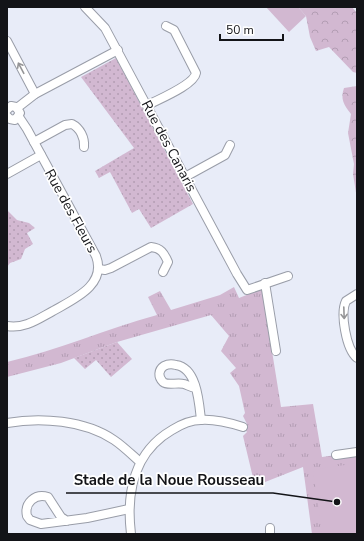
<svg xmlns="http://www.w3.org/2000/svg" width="364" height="541" font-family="'Nunito Sans',sans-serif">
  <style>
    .grass { fill: url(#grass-tufts) }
    .forest { fill: url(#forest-crowns) }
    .park { fill: url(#park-dots) }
    .pitch { fill: #d2b8d1 }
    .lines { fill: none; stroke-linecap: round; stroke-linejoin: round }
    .street-casing { stroke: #999da8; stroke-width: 10 }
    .street { stroke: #fff; stroke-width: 8 }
    .oneway { stroke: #959597 }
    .labels { text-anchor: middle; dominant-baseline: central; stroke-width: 3.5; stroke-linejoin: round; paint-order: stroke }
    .street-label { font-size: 14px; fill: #131418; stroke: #fff }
    .leader { fill: none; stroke: #131418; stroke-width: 1.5 }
    .callout-dot { fill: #131418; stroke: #fff; stroke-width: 1.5 }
    .callout-label { font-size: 15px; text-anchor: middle; font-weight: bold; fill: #131418; stroke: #fff; stroke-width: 3.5; stroke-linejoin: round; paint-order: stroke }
  </style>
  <defs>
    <pattern id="grass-tufts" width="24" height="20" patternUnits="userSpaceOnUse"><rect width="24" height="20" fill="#d2b8d1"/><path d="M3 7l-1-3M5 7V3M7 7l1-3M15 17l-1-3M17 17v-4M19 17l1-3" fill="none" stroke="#b39db3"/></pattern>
    <pattern id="forest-crowns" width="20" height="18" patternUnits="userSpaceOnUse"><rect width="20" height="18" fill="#d2b8d1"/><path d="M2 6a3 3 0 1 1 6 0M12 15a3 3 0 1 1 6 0" fill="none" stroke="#b39db3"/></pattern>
    <pattern id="park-dots" width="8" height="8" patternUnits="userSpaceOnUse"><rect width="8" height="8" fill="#d2b8d1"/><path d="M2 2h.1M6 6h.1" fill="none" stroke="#b39db3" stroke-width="1.8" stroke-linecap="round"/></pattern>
  </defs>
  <rect width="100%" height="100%" fill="#e8ecf8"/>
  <path class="grass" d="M234,287L239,298L262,289L281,407L313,404L322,457L357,452V534H312L303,467L255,486L243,436L247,432L243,427L247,424L243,416L245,413L239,386L230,373L236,368L221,351L229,336L211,315L117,342L61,363L7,377V362C59,350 106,329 157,315L148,297L160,291L171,310L220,295Z"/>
  <g class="forest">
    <polygon points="298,7 352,7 357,13 357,73 353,72 329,47 316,51 310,37 306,16"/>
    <path d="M357,86V199L353,174L354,164L348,133L351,114C344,105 340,99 344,88Z"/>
  </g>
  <g class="park">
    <polygon points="116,58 193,204 151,228 139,209 132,213 110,172 99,178 95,171 134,148 81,77"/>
    <polygon points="7,210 17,220 29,223 35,228 27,233 33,244 25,249 21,259 10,263 7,267"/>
    <polygon points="117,342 132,359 111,377 96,360 85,369 74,358"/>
  </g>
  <g class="pitch">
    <polygon points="266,7 298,7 306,16 289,32"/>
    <polygon points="357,463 357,534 322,534 313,470"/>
  </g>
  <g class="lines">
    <g class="street-casing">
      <g id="street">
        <polyline points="85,7 105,28 237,274 247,290 288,276"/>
        <polyline points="7,41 35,94"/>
        <path d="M148,105C159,99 194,85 196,73L174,30L166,26"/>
        <polyline points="17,108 35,94 118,50"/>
        <polyline points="7,110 11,106 16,107 20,113 15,120 10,119 7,116"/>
        <path d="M34,142L65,125L72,124C80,128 85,138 84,147"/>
        <polyline points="7,174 41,155"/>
        <polyline points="185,177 225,155 230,145"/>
        <path d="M99,269L105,270L111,268L151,247C161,248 164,253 168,262L163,272"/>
        <polyline points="265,283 276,351"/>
        <path d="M357,294L346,301C340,313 346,349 357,358"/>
        <path d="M7,326C25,329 38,319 53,311C74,299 107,285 96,256L27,129L19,117"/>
        <path d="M195,388C191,387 187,385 184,384C177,382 168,386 163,382C158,377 158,370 164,366C168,364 172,364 176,365C197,368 199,402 201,420"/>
        <path d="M7,423C40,417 85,420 114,440C123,446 131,454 140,462"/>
        <polyline points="336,455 357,452"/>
        <path d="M67,521L61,517L48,497C35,493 24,503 27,516L30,520L41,524L87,518L129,509"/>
        <polyline points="270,528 270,534"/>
        <path d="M131,534C126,493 134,452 172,430C180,425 191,420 201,420C215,419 230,423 243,427"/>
      </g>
    </g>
    <use href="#street" class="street"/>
  </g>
  <defs><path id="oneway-shaft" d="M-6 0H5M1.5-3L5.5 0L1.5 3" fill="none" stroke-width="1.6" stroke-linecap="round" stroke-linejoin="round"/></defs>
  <g class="oneway">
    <use href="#oneway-shaft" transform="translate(21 68) rotate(-118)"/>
    <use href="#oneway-shaft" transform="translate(344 313) rotate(88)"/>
  </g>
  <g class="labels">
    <g class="street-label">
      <text transform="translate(169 146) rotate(62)">Rue des Canaris</text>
      <text transform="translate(71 211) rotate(61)">Rue des Fleurs</text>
    </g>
  </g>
  <path class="leader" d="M337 502L273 493H66"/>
  <circle class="callout-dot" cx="337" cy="502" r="4"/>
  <g class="callout-label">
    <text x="169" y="485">Stade de la Noue Rousseau</text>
  </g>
  <rect width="364" height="541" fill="none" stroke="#131418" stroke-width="16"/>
  <path d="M220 34v6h63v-6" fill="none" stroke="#131418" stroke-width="2"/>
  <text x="226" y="34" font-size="12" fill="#131418" stroke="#ffffff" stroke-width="3" paint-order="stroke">50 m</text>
</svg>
